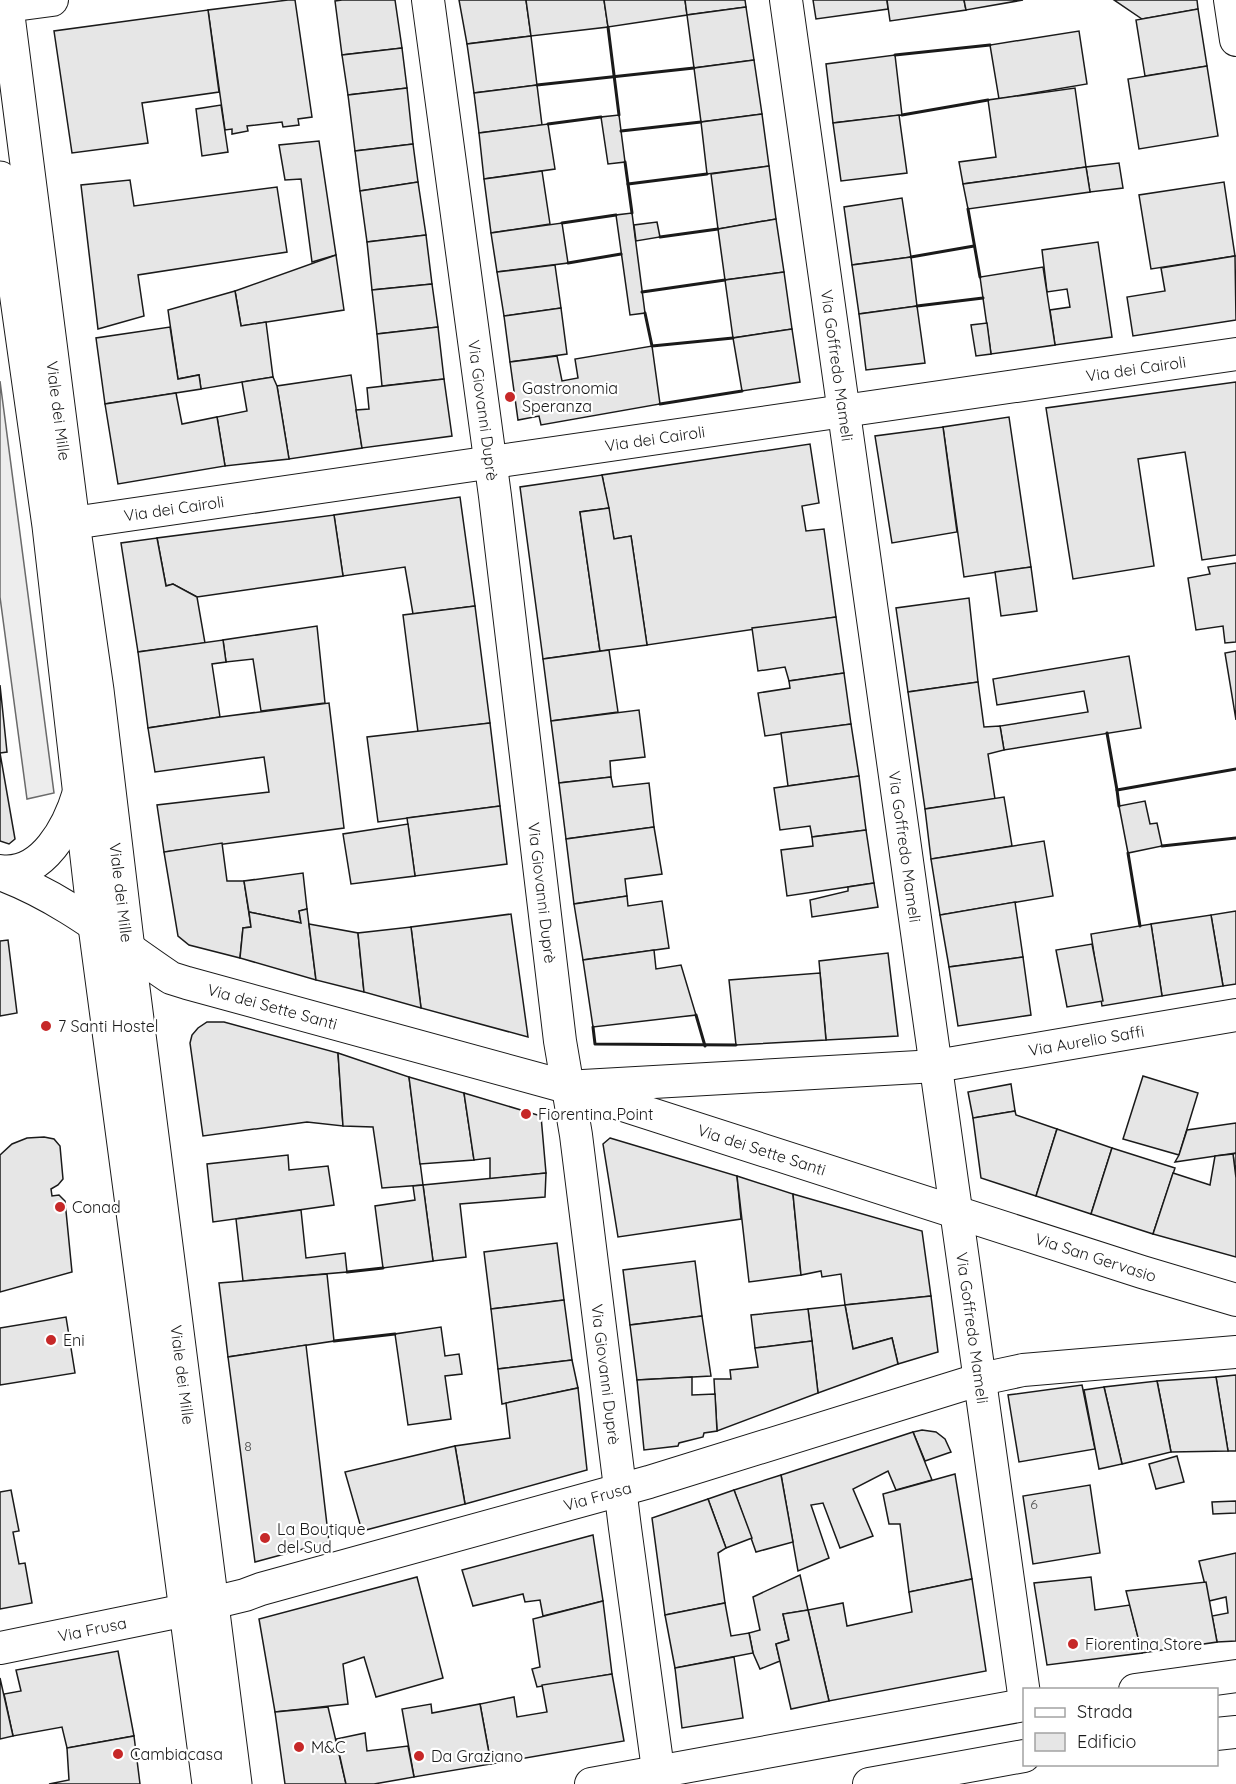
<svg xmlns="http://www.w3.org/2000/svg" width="1236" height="1784" font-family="Quicksand,sans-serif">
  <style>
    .parking { fill: #ededed; stroke: #6a6a6a; stroke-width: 1.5 }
    .building { fill: #e6e6e6; stroke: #1a1a1a; stroke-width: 1.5 }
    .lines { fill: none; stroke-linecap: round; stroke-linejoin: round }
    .minor-casing { stroke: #1a1a1a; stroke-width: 34 }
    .tertiary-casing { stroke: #1a1a1a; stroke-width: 35 }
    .minor { stroke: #fff; stroke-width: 32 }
    .tertiary { stroke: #fff; stroke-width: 33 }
    .wall { stroke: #1a1a1a; stroke-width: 3 }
    .poi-dot { fill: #c62828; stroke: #fff; stroke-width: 2 }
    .labels { text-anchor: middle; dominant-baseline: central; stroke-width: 4.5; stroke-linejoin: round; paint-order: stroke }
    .number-label { font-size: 14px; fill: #4d4d4d }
    .street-label { font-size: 16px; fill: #1a1a1a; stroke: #fff }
    .poi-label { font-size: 16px; fill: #1a1a1a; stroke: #fff; text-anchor: start }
  </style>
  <rect width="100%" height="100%" fill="#fff"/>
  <polygon class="parking" points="0,381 54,793 27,799 0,597"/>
  <g class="building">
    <polygon points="288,0 295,0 312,117 298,119 299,125 283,127 282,122 247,126 248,131 232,134 232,129 225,130 208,10"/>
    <polygon points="342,0 395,0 402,48 342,55 335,1"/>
    <polygon points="459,0 526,0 531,36 467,44"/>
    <polygon points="526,0 604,0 608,27 531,36"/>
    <polygon points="604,0 685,0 687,15 608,27"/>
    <polygon points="685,0 745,0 746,7 687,15"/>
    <polygon points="813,0 887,0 888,9 816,19"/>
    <polygon points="887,0 964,0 966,10 890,21"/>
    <polygon points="964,0 1023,0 966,10"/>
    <polygon points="1114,0 1197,0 1198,9 1142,19"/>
    <polygon points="746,7 754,60 694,68 687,15"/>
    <polygon points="1198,9 1207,66 1145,76 1136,20"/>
    <polygon points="208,10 219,92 142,103 148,143 72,153 54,31"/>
    <polygon points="1079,31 1087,84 999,99 990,45"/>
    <polygon points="531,36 537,85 474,93 467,44"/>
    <polygon points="402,48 407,88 348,95 342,55"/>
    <polygon points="895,55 902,115 833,123 826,64"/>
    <polygon points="754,60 762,114 701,122 694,68"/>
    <polygon points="1207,66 1218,136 1139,149 1128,79"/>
    <polygon points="537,85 542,125 479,133 474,93"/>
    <polygon points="407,88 413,144 355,151 348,95"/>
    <polygon points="1075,88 1086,167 963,184 959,162 996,157 988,100"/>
    <polygon points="221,105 228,152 202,156 196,109"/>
    <polygon points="762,114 769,166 707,174 701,122"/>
    <polygon points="619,115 625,162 608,164 601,117"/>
    <polygon points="899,115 907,173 841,181 833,123"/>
    <polygon points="548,124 555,169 484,179 479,133"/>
    <polygon points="319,141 336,255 312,262 301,179 285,180 279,145"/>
    <polygon points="413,144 418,182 360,191 355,151"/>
    <polygon points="1119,163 1123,188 1090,192 1086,167"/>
    <polygon points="769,166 776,219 718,229 711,174"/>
    <polygon points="1086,167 1090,192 968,209 963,184"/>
    <polygon points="542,171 550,224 491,233 484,179"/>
    <polygon points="130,180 134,206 277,187 287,252 138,275 144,316 98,329 81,185"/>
    <polygon points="418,182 426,235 367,242 360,191"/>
    <polygon points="1224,182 1235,256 1151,269 1139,195"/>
    <polygon points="902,198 911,257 852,265 844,207"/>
    <polygon points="632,213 645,313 630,315 616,215"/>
    <polygon points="776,219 784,272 725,280 718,229"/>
    <polygon points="657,222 660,237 636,241 634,225"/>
    <polygon points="562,223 568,263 497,272 491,233"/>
    <polygon points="426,235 432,284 372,290 367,242"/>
    <polygon points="1098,242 1112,337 1055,345 1050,310 1070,307 1067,289 1047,292 1042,250"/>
    <polygon points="336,255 344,310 241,326 235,291"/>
    <polygon points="1235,256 1236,320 1133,336 1127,297 1165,291 1161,268"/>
    <polygon points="911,257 917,306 859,314 852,265"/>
    <polygon points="555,265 561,308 504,316 497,272"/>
    <polygon points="1043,267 1055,345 991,354 980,277"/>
    <polygon points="784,272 792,329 733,338 725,280"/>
    <polygon points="432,284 438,327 377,334 372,290"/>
    <polygon points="235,291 241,326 266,322 273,377 201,389 199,375 178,379 168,310"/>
    <polygon points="917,306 925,363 866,370 859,314"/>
    <polygon points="561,308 567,354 510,362 504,316"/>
    <polygon points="987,323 991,354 976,356 971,325"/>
    <polygon points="170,327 178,379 199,375 201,389 105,404 96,338"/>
    <polygon points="438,327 444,379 382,386 377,334"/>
    <polygon points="792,329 800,382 742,391 733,338"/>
    <polygon points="652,346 660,404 541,425 539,416 518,420 510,362 557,356 562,381 578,378 575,359"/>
    <polygon points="351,375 362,448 289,459 277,386"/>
    <polygon points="273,377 277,386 289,459 225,466 217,417 247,411 242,382"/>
    <polygon points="444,379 452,436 362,448 356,410 369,409 367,388"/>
    <polygon points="1236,382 1236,555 1202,560 1185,452 1138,459 1154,566 1073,579 1046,408"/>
    <polygon points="176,393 182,424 217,417 225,466 118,484 105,404"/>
    <polygon points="1009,417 1031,567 964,577 943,427"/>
    <polygon points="943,427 957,532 892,543 875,436"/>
    <polygon points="810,444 819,503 802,506 806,531 824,529 836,617 647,645 631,536 614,539 602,475"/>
    <polygon points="602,475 609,508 580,512 600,651 543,659 520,487"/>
    <polygon points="460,497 475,606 413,614 405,567 343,576 334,515"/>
    <polygon points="609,508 614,539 631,536 647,645 600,651 580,512"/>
    <polygon points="334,515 343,576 197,597 173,584 166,586 157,538"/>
    <polygon points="157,538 166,586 173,584 197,597 205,643 138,652 121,543"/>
    <polygon points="1236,563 1236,642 1225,643 1223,626 1196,630 1188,578 1210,574 1208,567"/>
    <polygon points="1031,567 1037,611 1001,616 995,572"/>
    <polygon points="969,598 978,682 908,692 896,608"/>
    <polygon points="475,606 490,723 418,732 403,615"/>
    <polygon points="836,617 844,673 789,681 785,667 758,671 752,628"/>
    <polygon points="317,626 325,703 261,711 253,659 226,662 223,640"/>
    <polygon points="223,640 226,662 212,664 220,717 148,728 138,652"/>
    <polygon points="609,650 618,712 551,721 543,659"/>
    <polygon points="1236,651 1236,720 1225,653"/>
    <polygon points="1129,656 1141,728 1004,750 1000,726 1088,712 1084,691 997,705 993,679"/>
    <polygon points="844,673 851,724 765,736 758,693 790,688 789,681"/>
    <polygon points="978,682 984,727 1000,726 1004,750 988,754 995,799 925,809 908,692"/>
    <polygon points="0,685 7,752 0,753"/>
    <polygon points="329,703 344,828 164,852 157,805 269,792 264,757 155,772 148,728 220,717"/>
    <polygon points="639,710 645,757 610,761 611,777 559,783 551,721"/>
    <polygon points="490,723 500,806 378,822 367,737"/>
    <polygon points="851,724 859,776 788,786 781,733"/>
    <polygon points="0,753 15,839 9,844 0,841"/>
    <polygon points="859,776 866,830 812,837 810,826 780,830 774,788"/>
    <polygon points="611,777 613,787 649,783 654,827 566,839 559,783"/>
    <polygon points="1004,797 1012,846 931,859 925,809"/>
    <polygon points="1145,801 1150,824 1157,823 1162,846 1128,853 1119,806"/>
    <polygon points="500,806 507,864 415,876 407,818"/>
    <polygon points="408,824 415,876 351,884 343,834"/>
    <polygon points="654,827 662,874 625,879 627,896 574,904 566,839"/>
    <polygon points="866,830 874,883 787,896 781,850 813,846 812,837"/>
    <polygon points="1044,841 1053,896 940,915 931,859"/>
    <polygon points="222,843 227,881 244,881 251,927 243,928 240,958 189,945 178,936 164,852"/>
    <polygon points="303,873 307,909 299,911 301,923 249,912 244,881"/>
    <polygon points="874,883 878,907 812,917 810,900 848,891 848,887"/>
    <polygon points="627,896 628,906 662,901 669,948 583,960 574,904"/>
    <polygon points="1015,902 1023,957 949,967 940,915"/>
    <polygon points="307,909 316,980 240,958 243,928 251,927 249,912 301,923 299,911"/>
    <polygon points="1236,911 1236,984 1223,986 1211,915"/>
    <polygon points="511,914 528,1037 421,1008 411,927"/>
    <polygon points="1211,915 1223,986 1162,996 1151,924"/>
    <polygon points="309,924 358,933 364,992 316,980"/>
    <polygon points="1151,924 1162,996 1102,1006 1091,934"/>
    <polygon points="411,927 421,1008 364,992 358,933"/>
    <polygon points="8,940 17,1013 0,1016 0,941"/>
    <polygon points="1092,944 1103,1001 1067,1007 1056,950"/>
    <polygon points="654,950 656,969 681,965 696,1015 593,1027 583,960"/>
    <polygon points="888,953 898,1036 826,1040 819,961"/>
    <polygon points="1023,957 1031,1015 958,1026 949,967"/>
    <polygon points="820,973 826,1040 736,1045 729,980"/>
    <polygon points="207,1022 224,1022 338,1053 343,1126 307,1122 203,1136 190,1043 192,1035 198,1028"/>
    <polygon points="338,1053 409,1077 423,1185 382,1188 373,1127 343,1126"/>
    <polygon points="1143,1076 1198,1093 1179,1155 1123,1139"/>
    <polygon points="409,1077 464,1093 474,1160 420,1164"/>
    <polygon points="1011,1084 1015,1111 973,1118 968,1092"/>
    <polygon points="464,1093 541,1116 546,1173 490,1179 490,1158 474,1160"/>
    <polygon points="1015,1111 1016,1115 1057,1129 1036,1196 981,1178 973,1118"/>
    <polygon points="1236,1123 1236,1153 1175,1162 1179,1155 1187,1130"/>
    <polygon points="1057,1129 1112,1148 1091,1214 1036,1196"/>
    <polygon points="44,1137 54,1139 60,1146 63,1179 58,1185 51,1189 52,1196 59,1195 65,1201 72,1272 0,1292 0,1155 12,1144 27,1138"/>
    <polygon points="610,1138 737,1176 741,1219 618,1237 603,1144"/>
    <polygon points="1112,1148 1175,1168 1153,1234 1091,1214"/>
    <polygon points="1236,1153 1236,1178 1233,1154"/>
    <polygon points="1233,1154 1236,1178 1236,1257 1153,1234 1173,1173 1210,1185 1215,1156"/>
    <polygon points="288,1155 289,1170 328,1166 334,1205 213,1222 207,1164"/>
    <polygon points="546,1173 545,1197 460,1204 466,1257 433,1261 423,1185"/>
    <polygon points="737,1176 793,1194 801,1275 749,1282"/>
    <polygon points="423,1185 433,1261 383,1268 375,1206 415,1200 413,1186"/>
    <polygon points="793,1194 922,1231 931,1296 845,1305 841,1274 822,1277 821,1271 801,1275"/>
    <polygon points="301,1210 306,1258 345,1253 347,1272 243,1281 236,1219"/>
    <polygon points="557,1243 564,1300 491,1309 484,1252"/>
    <polygon points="695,1261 702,1316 630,1325 623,1270"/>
    <polygon points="327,1274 334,1341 228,1357 219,1283"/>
    <polygon points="931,1296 938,1352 898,1364 892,1338 853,1349 845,1305"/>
    <polygon points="564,1300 572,1360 498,1369 491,1309"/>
    <polygon points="845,1305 853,1349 892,1338 898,1364 818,1393 808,1309"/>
    <polygon points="808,1309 812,1341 755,1348 751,1315"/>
    <polygon points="702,1316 711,1376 637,1380 630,1325"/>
    <polygon points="66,1317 75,1373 0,1385 0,1328"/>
    <polygon points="441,1327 445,1356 459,1354 462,1374 445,1376 451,1419 408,1425 395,1334"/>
    <polygon points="812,1341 818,1393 717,1431 714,1379 731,1379 730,1370 758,1367 755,1348"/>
    <polygon points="306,1345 329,1542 255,1562 228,1357"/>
    <polygon points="572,1360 578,1388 502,1404 498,1369"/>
    <polygon points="1236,1375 1236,1451 1228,1451 1216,1377"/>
    <polygon points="692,1377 692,1395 715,1394 717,1431 704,1433 703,1437 679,1443 678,1446 644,1450 637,1380"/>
    <polygon points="1216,1377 1228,1451 1171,1452 1157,1381"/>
    <polygon points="1157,1381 1171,1452 1122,1464 1104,1387"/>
    <polygon points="1082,1385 1095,1449 1019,1462 1008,1395"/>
    <polygon points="1104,1387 1122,1464 1099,1469 1084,1390"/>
    <polygon points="578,1388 587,1470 465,1504 455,1446 510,1438 506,1403"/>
    <polygon points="922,1430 936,1432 945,1439 951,1452 925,1461 913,1432"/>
    <polygon points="913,1432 932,1480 896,1490 888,1471 853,1489 873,1536 840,1548 823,1503 811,1505 829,1558 798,1571 781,1475"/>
    <polygon points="455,1446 465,1504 362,1531 345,1472"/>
    <polygon points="1177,1456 1184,1482 1156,1489 1149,1464"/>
    <polygon points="955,1474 972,1579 909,1592 900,1524 889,1524 883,1494"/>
    <polygon points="781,1475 793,1542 756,1552 734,1490"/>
    <polygon points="1090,1485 1100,1553 1033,1564 1023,1496"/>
    <polygon points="11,1490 19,1531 13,1532 19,1564 25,1563 32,1603 0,1609 0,1492"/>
    <polygon points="734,1490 752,1538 726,1548 708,1499"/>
    <polygon points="708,1499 726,1548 718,1553 725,1603 665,1615 652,1518"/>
    <polygon points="1236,1501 1236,1513 1213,1514 1212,1502"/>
    <polygon points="593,1535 603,1601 543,1616 540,1600 525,1602 523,1594 473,1606 462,1570"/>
    <polygon points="1236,1553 1236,1641 1217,1642 1212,1616 1228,1613 1226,1597 1209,1601 1199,1561"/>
    <polygon points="800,1575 808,1610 783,1614 789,1640 776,1644 780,1661 760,1669 753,1653 749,1633 760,1630 753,1597"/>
    <polygon points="417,1577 443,1678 376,1697 364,1657 343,1664 348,1704 275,1712 259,1619"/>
    <polygon points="1091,1577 1095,1610 1130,1605 1142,1653 1047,1665 1034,1583"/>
    <polygon points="972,1579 986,1671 829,1701 808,1610 843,1603 847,1626 912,1612 909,1592"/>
    <polygon points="1206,1582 1217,1642 1142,1653 1126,1591"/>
    <polygon points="603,1601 612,1674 537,1687 532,1669 540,1667 533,1619"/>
    <polygon points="725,1603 731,1636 749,1633 753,1653 675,1668 665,1615"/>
    <polygon points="808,1610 829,1701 791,1709 776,1644 789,1640 783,1614"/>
    <polygon points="118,1651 134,1736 67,1748 62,1727 13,1736 4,1694 21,1691 16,1670"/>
    <polygon points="734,1657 743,1718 682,1728 675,1668"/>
    <polygon points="612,1674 624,1741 491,1764 480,1704 514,1697 517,1717 547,1712 542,1685"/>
    <polygon points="0,1678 13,1736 0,1739"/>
    <polygon points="431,1704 432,1713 480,1704 491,1764 414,1777 402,1709"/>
    <polygon points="328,1707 346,1784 285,1784 275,1712"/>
    <polygon points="365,1733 367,1751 408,1746 414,1777 374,1784 346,1784 336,1739"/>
    <polygon points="134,1736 140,1784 49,1784 69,1780 67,1748"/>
  </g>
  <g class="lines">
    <g class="minor-casing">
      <g id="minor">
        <path id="s1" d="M428,0L495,496L560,1041L576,1135L625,1528L660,1784"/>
        <path id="s2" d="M786,0L1024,1694"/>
        <polyline points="1230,0 1236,40"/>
        <polyline points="7,6 52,0"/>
        <path id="s3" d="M73,523L1236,354"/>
        <path d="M0,871C43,877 69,826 79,792"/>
        <path id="s4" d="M0,874C63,897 116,941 171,978L187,983L567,1087L1142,1272L1236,1300"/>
        <path id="s5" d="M583,1086L936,1066L1236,1015"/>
        <path id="s6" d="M212,1603L245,1595L261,1589L649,1482L981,1379L1023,1370L1236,1352"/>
        <path id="s7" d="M0,1648L186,1610"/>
        <polyline points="1135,1690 1236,1676"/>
        <polyline points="1216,1734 1236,1732"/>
        <polyline points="591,1784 1024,1705"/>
        <polyline points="869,1784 1024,1756"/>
      </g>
    </g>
    <g class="tertiary-casing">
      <g id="tertiary">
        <path id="s8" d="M6,0L73,523L97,690L128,949L235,1784"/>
        <polyline points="0,178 49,526 95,926 209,1784"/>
      </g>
    </g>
    <use href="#minor" class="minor"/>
    <use href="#tertiary" class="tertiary"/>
    <g class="wall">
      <polyline points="608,27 619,115"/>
      <polyline points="895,55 990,45"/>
      <polyline points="537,85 694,68"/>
      <polyline points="902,115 988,100"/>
      <polyline points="548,124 601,117"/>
      <polyline points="621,131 701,122"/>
      <polyline points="625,162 632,213"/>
      <polyline points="628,184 707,174"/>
      <polyline points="968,209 980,277"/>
      <polyline points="562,223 616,215"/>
      <polyline points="660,237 718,229"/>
      <polyline points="911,257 974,246"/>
      <polyline points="568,263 621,254"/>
      <polyline points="642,292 725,280"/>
      <polyline points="917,306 983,298"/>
      <polyline points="645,313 652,346 733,338"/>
      <polyline points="660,404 742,391"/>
      <polyline points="1107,733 1117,790"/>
      <polyline points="1119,806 1117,790 1236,769"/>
      <polyline points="1162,846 1236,838"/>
      <polyline points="1128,853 1140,926"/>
      <polyline points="696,1015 705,1046"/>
      <polyline points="593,1027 595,1044 736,1045"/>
      <polyline points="347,1272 383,1268"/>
      <polyline points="334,1341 395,1334"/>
    </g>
  </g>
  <g class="poi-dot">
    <circle cx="510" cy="397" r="6"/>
    <circle cx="46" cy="1026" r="6"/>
    <circle cx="526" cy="1114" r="6"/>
    <circle cx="60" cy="1207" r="6"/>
    <circle cx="51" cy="1340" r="6"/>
    <circle cx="265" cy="1538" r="6"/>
    <circle cx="1073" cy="1644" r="6"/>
    <circle cx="299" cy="1747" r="6"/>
    <circle cx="118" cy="1754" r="6"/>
    <circle cx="419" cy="1756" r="6"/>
  </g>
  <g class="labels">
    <g class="number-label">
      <text x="248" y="1446">8</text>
      <text x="1034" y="1504">6</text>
    </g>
    <g class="street-label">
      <text stroke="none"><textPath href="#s2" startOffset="369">Via Goffredo Mameli</textPath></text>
      <text stroke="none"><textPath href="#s3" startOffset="1074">Via dei Cairoli</textPath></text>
      <text stroke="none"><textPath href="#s8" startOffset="414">Viale dei Mille</textPath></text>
      <text stroke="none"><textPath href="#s1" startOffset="414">Via Giovanni Duprè</textPath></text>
      <text stroke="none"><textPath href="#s3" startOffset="588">Via dei Cairoli</textPath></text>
      <text stroke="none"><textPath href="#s3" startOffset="102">Via dei Cairoli</textPath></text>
      <text stroke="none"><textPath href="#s2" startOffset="855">Via Goffredo Mameli</textPath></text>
      <text stroke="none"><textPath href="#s8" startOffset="900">Viale dei Mille</textPath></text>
      <text stroke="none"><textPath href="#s1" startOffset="900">Via Giovanni Duprè</textPath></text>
      <text stroke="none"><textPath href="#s4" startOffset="306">Via dei Sette Santi</textPath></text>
      <text stroke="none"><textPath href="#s5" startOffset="506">Via Aurelio Saffi</textPath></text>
      <text stroke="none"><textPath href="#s4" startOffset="816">Via dei Sette Santi</textPath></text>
      <text stroke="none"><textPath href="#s4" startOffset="1167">Via San Gervasio</textPath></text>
      <text stroke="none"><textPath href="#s2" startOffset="1341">Via Goffredo Mameli</textPath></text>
      <text stroke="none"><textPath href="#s8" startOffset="1386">Viale dei Mille</textPath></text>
      <text stroke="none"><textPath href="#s1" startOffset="1386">Via Giovanni Duprè</textPath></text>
      <text stroke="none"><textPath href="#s6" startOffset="400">Via Frusa</textPath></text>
      <text stroke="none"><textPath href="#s7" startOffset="94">Via Frusa</textPath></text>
    </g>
    <g class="poi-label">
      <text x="522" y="388">Gastronomia<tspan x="522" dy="18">Speranza</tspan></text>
      <text x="58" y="1026">7 Santi Hostel</text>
      <text x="538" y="1114">Fiorentina Point</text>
      <text x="72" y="1207">Conad</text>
      <text x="63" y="1340">Eni</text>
      <text x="277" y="1529">La Boutique<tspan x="277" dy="18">del Sud</tspan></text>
      <text x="1085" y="1644">Fiorentina Store</text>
      <text x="311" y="1747">M&amp;C</text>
      <text x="130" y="1754">Cambiacasa</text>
      <text x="431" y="1756">Da Graziano</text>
    </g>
  </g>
  <rect x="1023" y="1688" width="195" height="78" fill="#ffffff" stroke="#a3a3a3" stroke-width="1.5"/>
  <rect x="1035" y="1708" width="30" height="9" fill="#ffffff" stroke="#a3a3a3" stroke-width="1.5"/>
  <text x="1077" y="1718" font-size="18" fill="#1a1a1a">Strada</text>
  <rect x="1035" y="1733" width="30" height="18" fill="#e6e6e6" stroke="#a3a3a3" stroke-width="1.5"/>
  <text x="1077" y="1748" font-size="18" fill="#1a1a1a">Edificio</text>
</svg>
